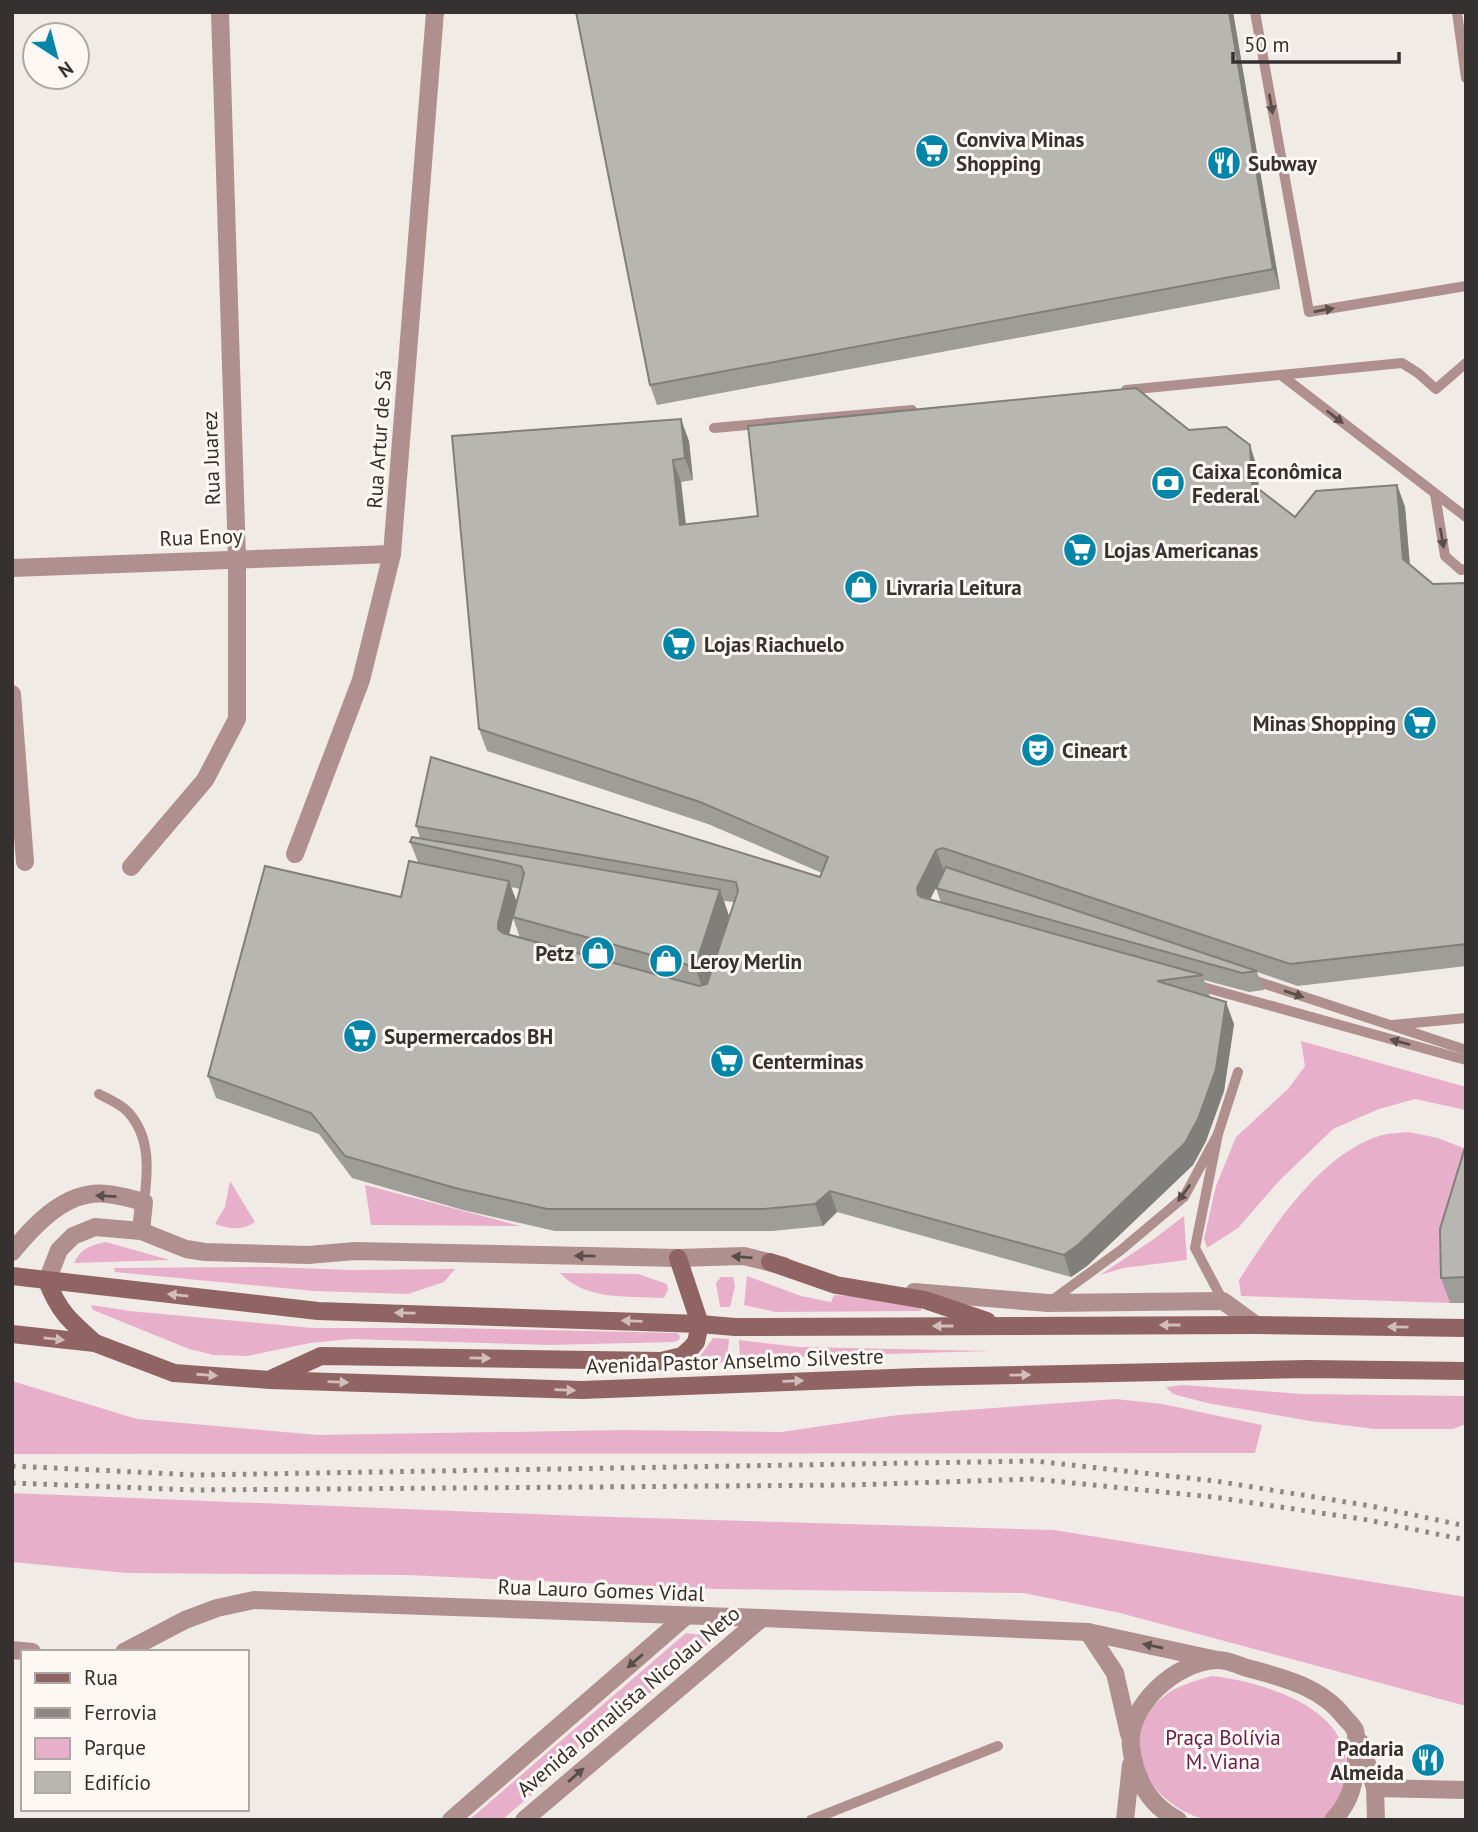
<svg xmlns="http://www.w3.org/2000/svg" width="1478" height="1832" font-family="'PT Sans',sans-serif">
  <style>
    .green { fill: #e8afca }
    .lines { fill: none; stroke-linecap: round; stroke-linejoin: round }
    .service { stroke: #b0908e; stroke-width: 10 }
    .minor { stroke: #b0908e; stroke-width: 18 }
    .tertiary { stroke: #b0908e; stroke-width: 18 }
    .secondary { stroke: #906462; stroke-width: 18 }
    .rail { stroke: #8c8886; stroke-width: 5; stroke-dasharray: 3.5 7; stroke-linecap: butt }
    .wall { fill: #9e9d97; fill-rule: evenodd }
    .shaded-wall { fill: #817f7b }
    .building { fill: #b8b6b0; stroke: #817f7b; stroke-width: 2 }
    .oneway { fill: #594e4c }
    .oneway2 { fill: #d2bdba }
    .labels { text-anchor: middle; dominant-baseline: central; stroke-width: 6; stroke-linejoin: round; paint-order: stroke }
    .poi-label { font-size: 21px; font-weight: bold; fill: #343130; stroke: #fef8f4; text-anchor: start }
    .street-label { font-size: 21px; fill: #343130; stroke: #fef8f4 }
    .park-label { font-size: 21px; fill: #671e49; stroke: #fef8f4 }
  </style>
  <rect width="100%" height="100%" fill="#f1ebe7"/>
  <g class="green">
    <polygon points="1301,1041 1466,1087 1466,1110 1415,1099 1379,1109 1333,1129 1278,1182 1238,1228 1207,1248 1204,1239 1216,1186 1236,1137 1288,1089 1305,1066"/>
    <path d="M1409,1132L1438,1138L1466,1149L1449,1254L1450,1303L1241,1296L1239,1280C1272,1229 1320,1153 1382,1135C1390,1133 1400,1133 1409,1132Z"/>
    <path d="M230,1181L255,1222C241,1231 230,1229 215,1224L225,1207Z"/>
    <polygon points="365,1185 520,1226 371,1225"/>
    <polygon points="1184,1216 1187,1260 1123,1268 1100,1275 1151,1241"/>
    <path d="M106,1242L170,1260L74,1263C81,1248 91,1245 106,1242Z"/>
    <polygon points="269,1267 351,1270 455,1269 444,1282 408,1294 314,1291 115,1272 114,1268"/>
    <path d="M560,1273L638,1274L667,1284L668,1290L664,1298C631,1296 585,1301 560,1273Z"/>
    <polygon points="747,1276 801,1296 831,1302 834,1295 892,1299 921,1307 921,1311 775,1312 744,1305"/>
    <polygon points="721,1277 733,1277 735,1286 730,1307 720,1307 716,1283"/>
    <polygon points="91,1305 130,1311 313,1328 449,1328 677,1333 680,1336 679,1340 674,1342 549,1345 352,1339 310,1343 247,1356 214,1355 189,1349 93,1310"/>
    <polygon points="713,1338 729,1339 727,1362 694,1365"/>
    <polygon points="739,1340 799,1347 991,1351 816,1356 740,1361"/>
    <polygon points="12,1381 137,1419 318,1435 623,1430 781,1432 898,1415 1116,1399 1162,1404 1262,1425 1255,1453 12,1454"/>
    <polygon points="1184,1385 1302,1394 1466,1396 1466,1424 1453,1429 1375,1429 1310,1421 1207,1403 1173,1394 1166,1387"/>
    <polygon points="12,1493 580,1516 1054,1530 1466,1597 1466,1706 1120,1613 1024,1593 716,1589 407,1575 127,1573 12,1562"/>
    <polygon points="686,1633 716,1637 502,1820 469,1820"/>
    <path d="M1212,1676C1264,1682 1358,1709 1345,1779C1342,1795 1334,1810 1321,1820C1294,1820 1267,1820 1240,1820C1230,1820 1218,1822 1208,1820C1151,1808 1109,1739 1163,1697C1178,1685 1194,1681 1212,1676Z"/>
  </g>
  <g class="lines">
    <g class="service">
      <polyline points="1255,12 1309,312 1466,286"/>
      <polyline points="1457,12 1466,78"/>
      <polyline points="1281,375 1466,517"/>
      <polyline points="1126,390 1402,363 1418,373 1436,389 1466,363"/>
      <polyline points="714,428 912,410"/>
      <polyline points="1435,494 1445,556 1461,570 1466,569"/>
      <polyline points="1250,979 1466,1050"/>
      <polyline points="1196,985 1466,1060"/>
      <polyline points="1392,1025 1466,1018"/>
      <path d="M99,1094C108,1099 121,1104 128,1112C151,1137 148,1171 144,1202"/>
      <polyline points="1051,1301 1121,1250 1184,1197 1218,1134"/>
      <polyline points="1223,1301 1195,1248 1218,1134 1238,1072"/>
      <polyline points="811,1820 998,1746"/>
    </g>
    <g class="minor">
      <polyline points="12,568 392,554"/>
      <polyline points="12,694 25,862"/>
      <polyline points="295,854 361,680 392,554 435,12"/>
      <polyline points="131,867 205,780 237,719 237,559 220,12"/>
      <path d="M12,1252C35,1224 67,1189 107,1194C119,1195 132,1199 144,1202L141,1231"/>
      <polyline points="47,1281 59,1250 73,1236 95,1227 141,1231 186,1249 205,1252 308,1255 355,1251 678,1258 744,1256 784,1266"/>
      <polyline points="914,1292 1048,1303 1223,1301 1256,1325"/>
      <polyline points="1375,1788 1466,1790"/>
      <polyline points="451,1820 686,1616"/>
      <polyline points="524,1820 762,1618"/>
    </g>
    <g class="tertiary">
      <polyline points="1088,1632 1115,1673 1129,1734"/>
      <polyline points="12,1650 32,1652"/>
      <polyline points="124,1652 185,1620 217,1608 254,1600 762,1618 1088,1632 1217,1660"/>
      <polyline points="1360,1742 1375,1788 1376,1820"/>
      <polyline points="1125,1820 1131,1765"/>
      <path d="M1178,1820C1149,1805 1135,1779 1131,1747C1126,1706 1176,1662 1216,1660C1226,1659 1238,1665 1247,1668C1282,1677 1322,1687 1345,1718C1348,1721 1353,1726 1355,1730C1358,1741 1356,1757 1355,1768C1354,1788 1348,1805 1333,1820"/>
    </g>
    <g class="secondary">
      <polyline points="770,1262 836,1285 925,1300 987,1321"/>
      <polyline points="12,1276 318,1311 700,1324 735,1327 1256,1325 1466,1328"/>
      <path d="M47,1281C59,1312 70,1321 95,1343"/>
      <polyline points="12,1334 95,1343 174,1373 270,1380 582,1390 918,1377 1308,1369 1466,1371"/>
      <polyline points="273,1378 321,1356 661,1361 682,1356 691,1348 696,1342 700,1324 678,1258"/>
    </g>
    <g class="rail">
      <polyline points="12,1466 196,1475 1035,1461 1215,1481 1371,1506 1466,1526"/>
      <polyline points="12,1483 194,1490 850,1485 1033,1479 1213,1497 1368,1520 1466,1540"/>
    </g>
  </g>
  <g class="wall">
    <polygon points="576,12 1233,12 1280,289 657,405 650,385"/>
    <path d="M1189,430L1257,467L1259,489L1295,517L1397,485L1405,507L1410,565L1433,584L1466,583V966L1298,986L1257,972L1264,990L1249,992L1204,980L1210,997L1234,1024L1224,1091L1206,1141L1193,1165L1087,1266L1071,1277L837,1212L823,1226L772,1231H555L463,1210L352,1178L319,1134L216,1098L208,1076L401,897L418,862L410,842L420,838L416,826L820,877L822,873L708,824L487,751L479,729L452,436L689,441L693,480L681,482L686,524L758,516ZM511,887L520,889L517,902ZM936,888L941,903L930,900ZM724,901L734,902L729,916ZM513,918L520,938L509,935Z"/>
    <polygon points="1466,1144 1466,1303 1450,1303 1441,1278"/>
  </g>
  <g class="shaded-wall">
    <polygon points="1229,12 1233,12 1280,289 1273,269"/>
    <polygon points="681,419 689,441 693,480 685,458"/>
    <polygon points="1250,445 1257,467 1260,506 1252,484"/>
    <polygon points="673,460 681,482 688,547 680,525"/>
    <polygon points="1397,485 1405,507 1411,581 1403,559"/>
    <polygon points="936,850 944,871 925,909 918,895 917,888"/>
    <polygon points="509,881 517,903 506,946 498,929 498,924"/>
    <polygon points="720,890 729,916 704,992 695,967"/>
    <polygon points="1226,1002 1234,1024 1224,1091 1206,1141 1193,1165 1087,1266 1071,1277 1064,1255"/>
    <polygon points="830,1191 837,1212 823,1226 815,1204"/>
  </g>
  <g class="building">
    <polygon points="576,12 1229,12 1273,269 650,385"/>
    <polygon points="1136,388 1189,430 1226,427 1250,445 1252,484 1295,517 1316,491 1397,485 1403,559 1433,584 1466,583 1466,944 1290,964 943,848 936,850 917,888 918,895 921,897 1203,975 1157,981 1226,1002 1216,1069 1198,1119 1185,1143 1079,1244 1064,1255 830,1191 815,1204 764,1209 547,1209 455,1188 345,1156 311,1113 208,1076 265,866 401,897 409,861 509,881 498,924 498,929 503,933 699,986 707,984 738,891 736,882 416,826 431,757 820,877 828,857 700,802 479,729 452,436 681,419 685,458 673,460 680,525 758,516 748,426"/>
    <polygon points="412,837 720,890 695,967 513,917 524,873 521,866 410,842"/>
    <polygon points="946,867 1257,971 1242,973 936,888"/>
    <polygon points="1466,1144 1466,1277 1441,1278 1440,1229"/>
  </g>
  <defs><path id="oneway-solid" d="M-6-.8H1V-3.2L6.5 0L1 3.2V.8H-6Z" transform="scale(1.75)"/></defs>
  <g class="oneway">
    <use href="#oneway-solid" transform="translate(1271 104) rotate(80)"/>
    <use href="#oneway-solid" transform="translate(1324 310) rotate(-10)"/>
    <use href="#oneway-solid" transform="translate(1335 417) rotate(38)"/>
    <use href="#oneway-solid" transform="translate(1442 538) rotate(80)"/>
    <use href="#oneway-solid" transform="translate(1294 994) rotate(19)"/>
    <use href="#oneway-solid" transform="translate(1400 1042) rotate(-165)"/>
    <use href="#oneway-solid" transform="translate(1184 1193) rotate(126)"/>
    <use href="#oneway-solid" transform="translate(106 1196) rotate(-177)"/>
    <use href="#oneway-solid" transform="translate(585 1256) rotate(-179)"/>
    <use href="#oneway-solid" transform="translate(742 1257) rotate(-175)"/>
    <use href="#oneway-solid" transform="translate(1153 1646) rotate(-168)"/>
    <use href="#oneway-solid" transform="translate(635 1661) rotate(139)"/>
    <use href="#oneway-solid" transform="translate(576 1775) rotate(-41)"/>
  </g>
  <g class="oneway2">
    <use href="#oneway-solid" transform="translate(178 1295) rotate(-174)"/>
    <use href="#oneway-solid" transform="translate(405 1313) rotate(-179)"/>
    <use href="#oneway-solid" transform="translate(632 1321) rotate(-178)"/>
    <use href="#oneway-solid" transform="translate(1170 1325) rotate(180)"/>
    <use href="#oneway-solid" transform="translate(943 1326) rotate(180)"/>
    <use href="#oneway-solid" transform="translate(1398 1327) rotate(-179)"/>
    <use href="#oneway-solid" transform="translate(54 1339) rotate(6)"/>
    <use href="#oneway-solid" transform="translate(480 1358) rotate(1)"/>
    <use href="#oneway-solid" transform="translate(207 1375) rotate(4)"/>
    <use href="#oneway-solid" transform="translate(1020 1375) rotate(-1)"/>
    <use href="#oneway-solid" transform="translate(793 1381) rotate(-2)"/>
    <use href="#oneway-solid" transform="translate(338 1382) rotate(2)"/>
    <use href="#oneway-solid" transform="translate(565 1390) rotate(2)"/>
  </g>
  <defs>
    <g id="supermarket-disc" transform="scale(1.75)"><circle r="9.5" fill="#0185a8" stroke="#fef8f4"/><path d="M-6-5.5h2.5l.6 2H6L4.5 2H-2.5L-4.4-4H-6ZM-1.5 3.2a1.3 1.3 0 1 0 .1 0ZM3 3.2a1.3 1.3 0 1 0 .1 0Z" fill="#fff"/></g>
    <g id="restaurant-disc" transform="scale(1.75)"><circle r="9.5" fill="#0185a8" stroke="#fef8f4"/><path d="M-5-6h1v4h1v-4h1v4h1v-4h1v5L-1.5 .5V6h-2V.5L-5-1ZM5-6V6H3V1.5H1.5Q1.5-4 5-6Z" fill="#fff"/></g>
    <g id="bank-disc" transform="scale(1.75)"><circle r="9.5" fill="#0185a8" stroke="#fef8f4"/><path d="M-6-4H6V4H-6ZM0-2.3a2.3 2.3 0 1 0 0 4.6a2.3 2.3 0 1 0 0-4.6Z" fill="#fff"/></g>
    <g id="shop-disc" transform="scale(1.75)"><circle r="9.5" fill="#0185a8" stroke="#fef8f4"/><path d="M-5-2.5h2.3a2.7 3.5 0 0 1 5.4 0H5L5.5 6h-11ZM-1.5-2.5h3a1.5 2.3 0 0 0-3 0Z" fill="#fff"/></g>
    <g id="theatre-disc" transform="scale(1.75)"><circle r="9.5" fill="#0185a8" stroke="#fef8f4"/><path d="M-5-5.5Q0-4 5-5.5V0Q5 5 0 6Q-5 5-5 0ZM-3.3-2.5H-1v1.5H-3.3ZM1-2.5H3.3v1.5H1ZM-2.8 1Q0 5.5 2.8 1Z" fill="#fff"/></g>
  </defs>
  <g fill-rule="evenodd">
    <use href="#supermarket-disc" x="932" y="151"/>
    <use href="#restaurant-disc" x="1224" y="163"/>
    <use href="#bank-disc" x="1168" y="483"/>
    <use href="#supermarket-disc" x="1080" y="550"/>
    <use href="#shop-disc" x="861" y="587"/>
    <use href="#supermarket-disc" x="679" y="644"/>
    <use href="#supermarket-disc" x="1420" y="723"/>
    <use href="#theatre-disc" x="1038" y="750"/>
    <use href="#shop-disc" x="598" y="953"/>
    <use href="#shop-disc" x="666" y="961"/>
    <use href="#supermarket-disc" x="360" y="1036"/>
    <use href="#supermarket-disc" x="727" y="1061"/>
    <use href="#restaurant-disc" x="1428" y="1760"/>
  </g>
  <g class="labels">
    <g class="poi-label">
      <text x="956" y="139">Conviva Minas<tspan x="956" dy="24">Shopping</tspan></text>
      <text x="1248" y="163">Subway</text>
      <text x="1192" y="471">Caixa Econômica<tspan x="1192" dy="24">Federal</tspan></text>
      <text x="1104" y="550">Lojas Americanas</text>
      <text x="886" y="587">Livraria Leitura</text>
      <text x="704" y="644">Lojas Riachuelo</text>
      <text x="1396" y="723" text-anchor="end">Minas Shopping</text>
      <text x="1062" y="750">Cineart</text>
      <text x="574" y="953" text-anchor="end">Petz</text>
      <text x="690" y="961">Leroy Merlin</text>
      <text x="384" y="1036">Supermercados BH</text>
      <text x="752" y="1061">Centerminas</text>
      <text x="1404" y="1748" text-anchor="end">Padaria<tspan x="1404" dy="24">Almeida</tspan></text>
    </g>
    <g class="street-label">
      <text transform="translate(379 439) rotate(-86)">Rua Artur de Sá</text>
      <text transform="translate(211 458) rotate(-92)">Rua Juarez</text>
      <text transform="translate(201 537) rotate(-2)">Rua Enoy</text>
      <text transform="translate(735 1361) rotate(-2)">Avenida Pastor Anselmo Silvestre</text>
      <text transform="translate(601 1590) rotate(2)">Rua Lauro Gomes Vidal</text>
      <text transform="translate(628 1701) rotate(-40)">Avenida Jornalista Nicolau Neto</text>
    </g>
    <g class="park-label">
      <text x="1223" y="1737">Praça Bolívia<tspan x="1223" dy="24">M. Viana</tspan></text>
    </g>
  </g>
  <rect width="1478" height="1832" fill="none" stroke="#343130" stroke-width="28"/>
  <rect x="21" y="1650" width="228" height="161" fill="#fef8f4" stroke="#ada8a6" stroke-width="2"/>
  <rect x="35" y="1673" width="35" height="10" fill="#906462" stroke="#ada8a6" stroke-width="2"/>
  <text x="84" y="1685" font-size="21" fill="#343130">Rua</text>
  <rect x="35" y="1708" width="35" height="10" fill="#8c8886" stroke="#ada8a6" stroke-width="2"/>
  <text x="84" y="1720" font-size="21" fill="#343130">Ferrovia</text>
  <rect x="35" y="1738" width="35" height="21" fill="#e8afca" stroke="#ada8a6" stroke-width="2"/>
  <text x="84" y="1755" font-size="21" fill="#343130">Parque</text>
  <rect x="35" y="1772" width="35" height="21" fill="#b8b6b0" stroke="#ada8a6" stroke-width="2"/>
  <text x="84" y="1790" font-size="21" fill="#343130">Edifício</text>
  <g transform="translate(56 56) rotate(144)"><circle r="33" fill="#fef8f4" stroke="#ada8a6" stroke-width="2"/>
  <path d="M0-5L12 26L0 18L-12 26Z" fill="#0185a8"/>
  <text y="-10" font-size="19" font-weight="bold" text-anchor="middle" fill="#343130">N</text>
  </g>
  <path d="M1233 52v10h166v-10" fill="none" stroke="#343130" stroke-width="3.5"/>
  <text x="1244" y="52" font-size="21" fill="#343130" stroke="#fef8f4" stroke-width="5" paint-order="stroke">50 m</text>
</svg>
